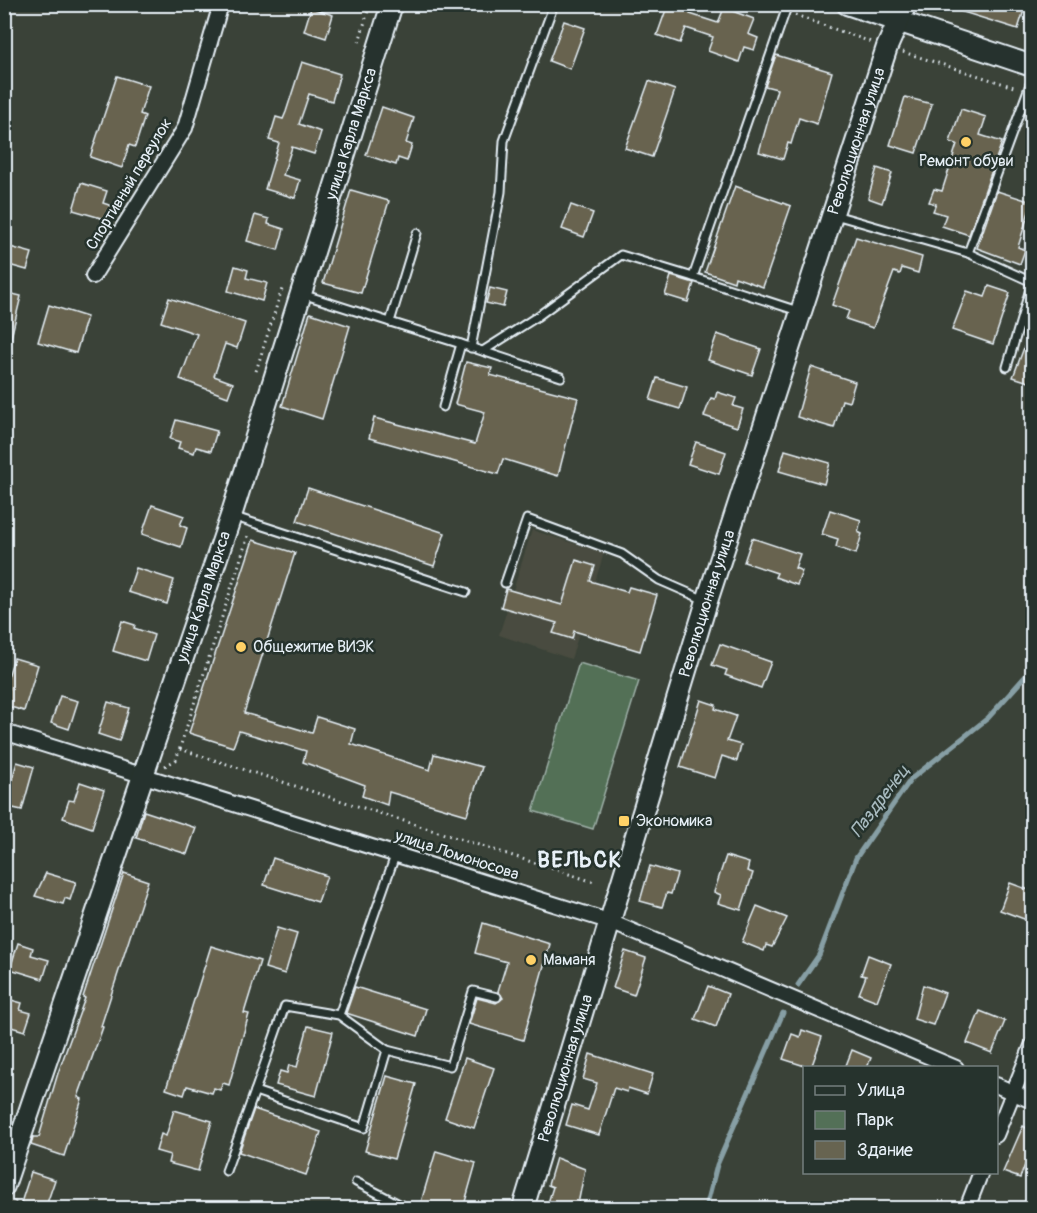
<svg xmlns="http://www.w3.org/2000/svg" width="1037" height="1213" font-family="Pangolin,sans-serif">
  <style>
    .built { fill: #484c3f }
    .green { fill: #537057; stroke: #9eb0a8; stroke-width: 1.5 }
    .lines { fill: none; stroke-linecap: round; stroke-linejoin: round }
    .stream { stroke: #879fa5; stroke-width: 5 }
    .building { fill: #676450; stroke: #e8f1f8; stroke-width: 1.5 }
    .lane-casing { stroke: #e8f1f8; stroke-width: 11 }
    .street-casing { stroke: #e8f1f8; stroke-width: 18 }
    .secondary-casing { stroke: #e8f1f8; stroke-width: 24 }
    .path { stroke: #e8f1f8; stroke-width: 3; stroke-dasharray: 1.5 4.5; stroke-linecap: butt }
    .lane { stroke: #26332d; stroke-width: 7 }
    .street { stroke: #26332d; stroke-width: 14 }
    .secondary { stroke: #26332d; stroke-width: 20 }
    .poi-dot { fill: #ffd166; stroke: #26332d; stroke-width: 2 }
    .labels { text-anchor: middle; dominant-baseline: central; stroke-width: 5; stroke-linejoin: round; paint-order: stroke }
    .street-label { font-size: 16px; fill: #e8f1f8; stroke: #26332d }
    .poi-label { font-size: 16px; fill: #e8f1f8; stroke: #26332d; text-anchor: start }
    .water-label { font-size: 18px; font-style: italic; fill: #a8bbc0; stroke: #26332d }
    .district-label { font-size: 22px; font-weight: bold; letter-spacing: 1.5px; fill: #e8f1f8; stroke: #26332d }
  </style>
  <rect width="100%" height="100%" fill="#3a4238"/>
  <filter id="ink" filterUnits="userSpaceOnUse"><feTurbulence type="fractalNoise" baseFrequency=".0167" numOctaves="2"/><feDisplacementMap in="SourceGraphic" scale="12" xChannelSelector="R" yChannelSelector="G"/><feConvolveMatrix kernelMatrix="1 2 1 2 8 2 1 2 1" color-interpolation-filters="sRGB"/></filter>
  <g filter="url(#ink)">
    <polygon class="built" points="532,530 604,553 571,659 499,635"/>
    <polygon class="green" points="579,663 639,681 593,829 533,811"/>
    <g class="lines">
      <g class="stream">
        <polyline points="1032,594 1029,601 1032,638"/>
        <polyline points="798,985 819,955 856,858 911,779 988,718 1032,669"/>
        <polyline points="706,1208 717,1165 783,1013"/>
      </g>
    </g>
    <g class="building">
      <polygon points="668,4 694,4 690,14 718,23 724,8 754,19 748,34 758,38 754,50 744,47 739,62 708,51 713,37 686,28 680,43 657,35"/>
      <polygon points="950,4 1026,4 1018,29 950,8"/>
      <polygon points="311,8 333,15 326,38 304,31"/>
      <polygon points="564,21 585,28 570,69 549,61"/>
      <polygon points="776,55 832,72 817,124 799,118 791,144 788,143 783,159 759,152 777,89 765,86"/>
      <polygon points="302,62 340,74 332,101 309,94 299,124 321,132 314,154 292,147 283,175 300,180 295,198 265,189 279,143 269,140 276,117 283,119 286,112"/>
      <polygon points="117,76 149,86 140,114 145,116 135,147 129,145 122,168 90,157"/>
      <polygon points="649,81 675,90 652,157 625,148"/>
      <polygon points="905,97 932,104 916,153 890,145"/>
      <polygon points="382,107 414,118 406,143 412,145 407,161 398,158 396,165 366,155"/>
      <polygon points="961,109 986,117 980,135 1002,142 969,235 942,226 946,215 933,211 936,204 929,202 934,189 942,191 957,144 950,142"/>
      <polygon points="877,168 892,173 882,203 868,198"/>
      <polygon points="81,183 107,191 103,203 112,206 108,220 73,210"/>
      <polygon points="735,186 791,206 763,287 735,277 734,282 705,272"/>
      <polygon points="351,190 389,201 361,293 323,283"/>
      <polygon points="997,191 1032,202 1018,247 1025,250 1020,264 977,248"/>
      <polygon points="571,205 593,213 584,237 562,229"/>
      <polygon points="255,215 269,219 268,224 284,229 278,250 247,241"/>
      <polygon points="856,237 922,257 918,273 902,268 900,274 894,272 873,328 846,319 849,311 832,305"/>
      <polygon points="10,247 32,253 27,270 5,264"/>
      <polygon points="235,266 248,270 246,278 267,283 262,301 228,291"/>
      <polygon points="671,276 694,283 688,302 665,295"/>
      <polygon points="989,286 1010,293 993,344 952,330 967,291 985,297"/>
      <polygon points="490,288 507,292 503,307 486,303"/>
      <polygon points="4,292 21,296 10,342 4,342"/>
      <polygon points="169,298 245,323 237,348 225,344 214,376 233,383 228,397 180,379 197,334 161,322"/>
      <polygon points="49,305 87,317 76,353 38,342"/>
      <polygon points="310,313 350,326 322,419 282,406"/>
      <polygon points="1031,329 1032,330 1032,383 1013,377"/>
      <polygon points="717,334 761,349 752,375 708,360"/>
      <polygon points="466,362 492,368 490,375 578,398 558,476 503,459 498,474 369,438 374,418 475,444 485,412 455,404"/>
      <polygon points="811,367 855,382 849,402 842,400 834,428 797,417"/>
      <polygon points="657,378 687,387 680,409 650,400"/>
      <polygon points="717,392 736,398 733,406 743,409 737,427 704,416 711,398 715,399"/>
      <polygon points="176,420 217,431 211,451 196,447 194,453 178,448 180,442 170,439"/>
      <polygon points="696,442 726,452 719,474 688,464"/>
      <polygon points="785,450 830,463 824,484 779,471"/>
      <polygon points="308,488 445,533 434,566 297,521"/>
      <polygon points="152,505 184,516 180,525 187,528 181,547 142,534"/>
      <polygon points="830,510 861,520 858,532 862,534 856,554 836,547 838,539 822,534"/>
      <polygon points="752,538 800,554 795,568 802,571 797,585 775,577 777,573 744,562"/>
      <polygon points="253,540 295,553 244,713 312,733 317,717 355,729 351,744 430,770 434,754 482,767 467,815 389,792 387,805 362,796 365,785 303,762 306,751 239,731 233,747 189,733"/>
      <polygon points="576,560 595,566 590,581 627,592 629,587 657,595 640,651 574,631 572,639 553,633 557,623 501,607 506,589 562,605"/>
      <polygon points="136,568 174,580 167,604 128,592"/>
      <polygon points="122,621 135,625 134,628 154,635 146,661 113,651"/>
      <polygon points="720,644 771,662 761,688 725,675 727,670 712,665"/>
      <polygon points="14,658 38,665 24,711 4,705 9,688 5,686"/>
      <polygon points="60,696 78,701 69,729 51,723"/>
      <polygon points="701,700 716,705 715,709 736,716 727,741 741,745 737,761 722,756 715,778 680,767"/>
      <polygon points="108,702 129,708 119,741 98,734"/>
      <polygon points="17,762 34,767 22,810 4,806 4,778 12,780"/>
      <polygon points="80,782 104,790 92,828 63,818 69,800 74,801"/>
      <polygon points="144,811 196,828 187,854 136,838"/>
      <polygon points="726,856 749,863 747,871 753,873 741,910 718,903 721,895 714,892"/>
      <polygon points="273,858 327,876 318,902 264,885"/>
      <polygon points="650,866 677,874 671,894 667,893 662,907 640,901"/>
      <polygon points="46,873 76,882 70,900 65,898 63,904 35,896"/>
      <polygon points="124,873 148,881 101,1026 103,1027 78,1097 82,1099 64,1156 31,1145 33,1137 39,1137 58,1073 85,998 83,997"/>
      <polygon points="1010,883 1032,891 1032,922 1000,910"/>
      <polygon points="757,906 787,918 772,947 766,945 764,951 742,942"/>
      <polygon points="483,923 550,944 523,1040 469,1024 477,998 496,1003 503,998 498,991 507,962 475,953"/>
      <polygon points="277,928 297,934 285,974 265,968"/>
      <polygon points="18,943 33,948 31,955 49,960 43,979 10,969"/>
      <polygon points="211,946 260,961 244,1013 249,1014 229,1085 223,1083 220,1090 214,1088 212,1093 187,1086 184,1095 166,1089"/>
      <polygon points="625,951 646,958 634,995 613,988"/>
      <polygon points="868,955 891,964 877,1001 859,994 866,976 861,975"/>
      <polygon points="923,985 945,993 933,1025 914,1019"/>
      <polygon points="708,986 728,994 716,1027 695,1019"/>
      <polygon points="355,987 426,1009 418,1036 346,1013"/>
      <polygon points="4,998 22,1003 20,1010 31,1013 25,1031 4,1025"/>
      <polygon points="980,1011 1005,1021 992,1053 967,1043"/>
      <polygon points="308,1026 333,1032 316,1096 276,1085 280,1071 287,1073 289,1065 297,1067"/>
      <polygon points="802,1030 822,1037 811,1068 783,1059 792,1034 800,1037"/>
      <polygon points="852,1050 871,1058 867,1068 845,1068"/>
      <polygon points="590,1054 653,1074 647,1094 628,1088 627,1092 614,1088 599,1135 566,1125 572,1105 588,1110 597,1083 583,1079"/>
      <polygon points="465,1058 494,1068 474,1128 445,1118"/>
      <polygon points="387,1076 416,1084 394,1159 365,1151"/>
      <polygon points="254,1109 321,1132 306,1175 239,1152"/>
      <polygon points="174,1110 212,1121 198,1171 168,1163 170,1155 156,1151 161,1134 166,1136"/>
      <polygon points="1023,1126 1032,1131 1032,1147 1020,1178 1003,1172"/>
      <polygon points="436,1151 476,1163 463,1209 419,1209"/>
      <polygon points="556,1158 585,1169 577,1209 546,1209 553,1187 548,1185"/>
      <polygon points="31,1172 55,1180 45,1209 19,1209"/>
    </g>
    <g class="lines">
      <g class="lane-casing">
        <g id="lane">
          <polyline points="788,4 693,277 798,311"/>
          <polyline points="835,215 968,253 1032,282 1007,367"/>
          <polyline points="417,233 390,322 461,344 443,407"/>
          <polyline points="968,253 1032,79"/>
          <polyline points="302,294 390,322"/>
          <polyline points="461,344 561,377"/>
          <polyline points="471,348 501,192 504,141 554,4"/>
          <polyline points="483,351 538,316 621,255 693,277"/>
          <polyline points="232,516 466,592"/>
          <polyline points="505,583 527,519 622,554 659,580 705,600"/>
          <polyline points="339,1015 387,1050 364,1128 255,1091 285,1006 339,1015 396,853"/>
          <polyline points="387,1050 450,1066 473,991 497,997"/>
          <polyline points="226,1171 255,1091"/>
          <polyline points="356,1182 407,1208"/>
        </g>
      </g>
      <g class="street-casing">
        <g id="street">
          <polyline points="93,276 185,128 221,4"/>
          <polyline points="4,732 608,921 956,1068"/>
          <polyline points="996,1085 1032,1101"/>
          <polyline points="996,1135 1032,1046"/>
          <polyline points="967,1208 981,1172"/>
        </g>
      </g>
      <g class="secondary-casing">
        <g id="secondary">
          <polyline points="847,4 1032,66"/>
          <path id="s1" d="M4,1186L231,516L392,4"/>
          <path id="s2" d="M523,1208L707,601L887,47L906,4"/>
        </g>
      </g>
      <g class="path">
        <polyline points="762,4 775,8"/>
        <polyline points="795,15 871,42"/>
        <polyline points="359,42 370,4"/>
        <polyline points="903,52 1017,88"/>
        <polyline points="256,371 282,289"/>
        <polyline points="180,749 597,883"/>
        <polyline points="165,766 176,760 249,533"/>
        <polyline points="13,1208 16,1198"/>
      </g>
      <use href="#lane" class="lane"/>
      <use href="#street" class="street"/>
      <use href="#secondary" class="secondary"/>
    </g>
  </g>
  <g class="poi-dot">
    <circle cx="966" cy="142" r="6"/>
    <circle cx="241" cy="647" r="6"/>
    <rect x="618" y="815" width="12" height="12" rx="3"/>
    <circle cx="531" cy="960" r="6"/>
  </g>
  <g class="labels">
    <g class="street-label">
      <text stroke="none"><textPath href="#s1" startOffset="1108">улица Карла Маркса</textPath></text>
      <text stroke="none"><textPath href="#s2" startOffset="1118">Революционная улица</textPath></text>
      <text transform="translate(129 184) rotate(-59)">Спортивный переулок</text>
      <text stroke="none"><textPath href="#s1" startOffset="622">улица Карла Маркса</textPath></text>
      <text stroke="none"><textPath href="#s2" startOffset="632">Революционная улица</textPath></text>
      <text transform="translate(457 855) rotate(18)">улица Ломоносова</text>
      <text stroke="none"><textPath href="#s2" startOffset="146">Революционная улица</textPath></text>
    </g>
    <g class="poi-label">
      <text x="966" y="161" text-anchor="middle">Ремонт обуви</text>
      <text x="253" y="647">Общежитие ВИЭК</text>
      <text x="636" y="821">Экономика</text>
      <text x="543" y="960">Маманя</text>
    </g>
    <g class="water-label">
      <text transform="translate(880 801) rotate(-53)">Паздренец</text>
    </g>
    <g class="district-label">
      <text x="580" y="860">ВЕЛЬСК</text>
    </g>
  </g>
  <rect width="1037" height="1213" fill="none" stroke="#26332d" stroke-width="24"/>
  <rect x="12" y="12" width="1013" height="1189" fill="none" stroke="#e8f1f8" stroke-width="2" filter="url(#ink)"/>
  <rect x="803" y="1066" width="195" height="108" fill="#26332d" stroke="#747f7e" stroke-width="1.5"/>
  <rect x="815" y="1086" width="30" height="9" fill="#26332d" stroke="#747f7e" stroke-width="1.5"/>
  <text x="857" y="1096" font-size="18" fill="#e8f1f8">Улица</text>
  <rect x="815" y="1111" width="30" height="18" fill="#537057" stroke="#747f7e" stroke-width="1.5"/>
  <text x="857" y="1126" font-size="18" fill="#e8f1f8">Парк</text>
  <rect x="815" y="1141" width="30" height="18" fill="#676450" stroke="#747f7e" stroke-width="1.5"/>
  <text x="857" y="1156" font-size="18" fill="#e8f1f8">Здание</text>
</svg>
